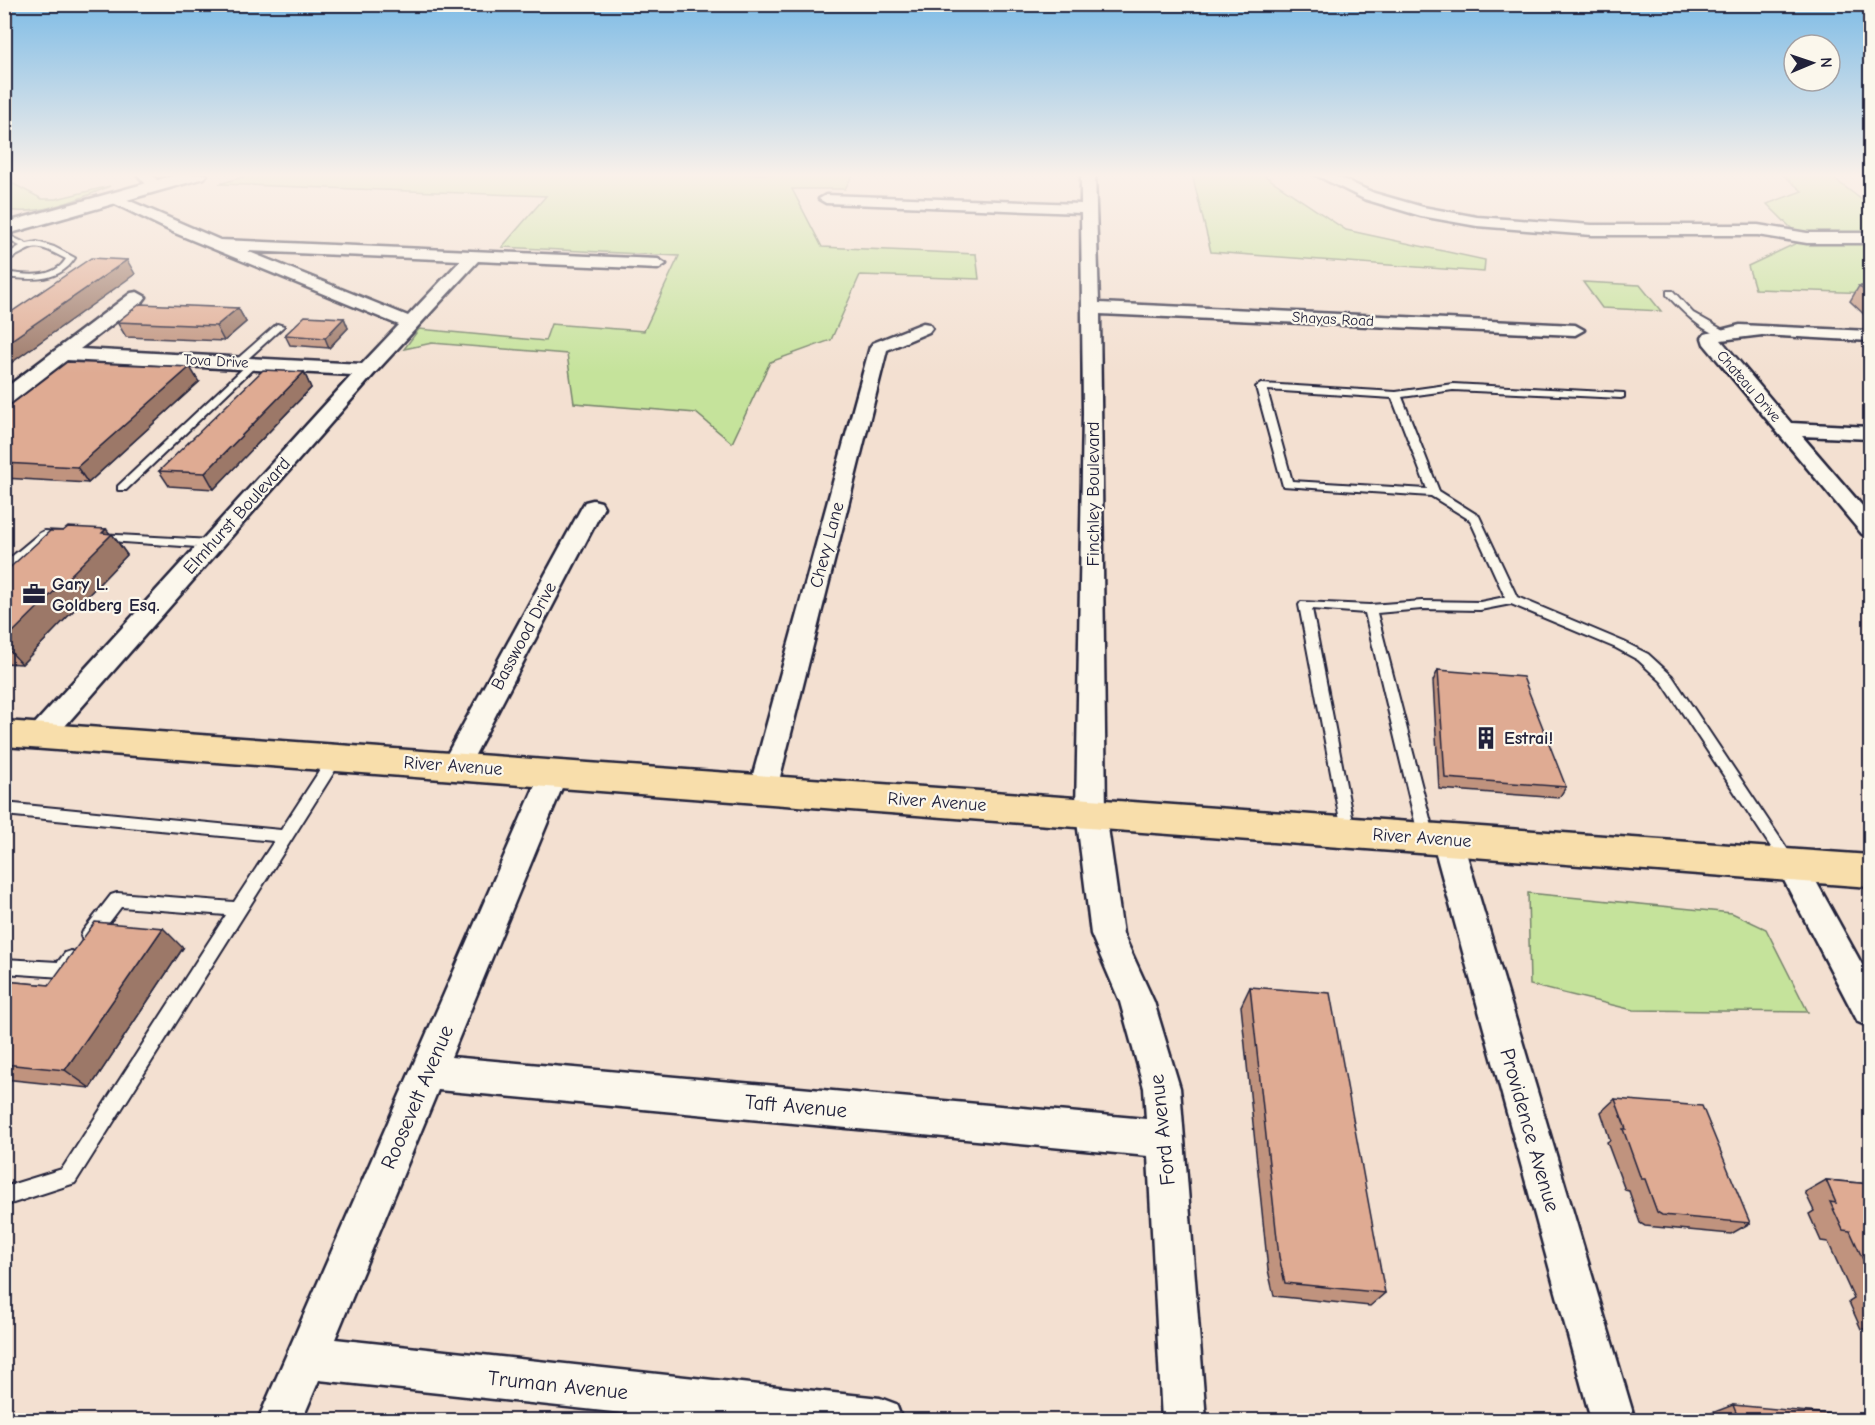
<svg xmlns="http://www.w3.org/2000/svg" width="1875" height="1425" font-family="'Comic Neue',sans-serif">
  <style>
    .green { fill: #c5e39b; stroke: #74826b; stroke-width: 1.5 }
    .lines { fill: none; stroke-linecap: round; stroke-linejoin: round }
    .service-casing { stroke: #22223b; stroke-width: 4 }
    .minor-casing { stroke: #22223b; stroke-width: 5 }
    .secondary-casing { stroke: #22223b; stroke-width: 5 }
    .trunk-casing { stroke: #22223b; stroke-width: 5 }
    .service { fill: #fbf7ec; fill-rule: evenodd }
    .minor { fill: #fbf7ec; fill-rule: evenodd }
    .secondary { fill: #fbf7ec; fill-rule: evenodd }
    .trunk { fill: #f8deab; fill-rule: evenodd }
    .wall { fill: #c0937e; stroke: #22223b; stroke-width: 1.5 }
    .shaded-wall { fill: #9c7867; stroke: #22223b; stroke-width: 1.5 }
    .building { fill: #dfab93; stroke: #22223b; stroke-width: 1.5 }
    .labels { text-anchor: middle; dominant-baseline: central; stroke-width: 4.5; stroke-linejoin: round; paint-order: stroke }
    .far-street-label { font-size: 15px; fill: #22223b; stroke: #fbf7ec }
    .street-label { font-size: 18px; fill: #22223b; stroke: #fbf7ec }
    .poi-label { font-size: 18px; font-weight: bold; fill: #22223b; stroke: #fbf7ec; text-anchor: start }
    .near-street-label { font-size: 21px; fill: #22223b; stroke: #fbf7ec }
  </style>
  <rect width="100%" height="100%" fill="#f3e0d1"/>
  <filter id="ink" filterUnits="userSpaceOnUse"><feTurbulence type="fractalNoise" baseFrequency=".0167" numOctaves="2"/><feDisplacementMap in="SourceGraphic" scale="12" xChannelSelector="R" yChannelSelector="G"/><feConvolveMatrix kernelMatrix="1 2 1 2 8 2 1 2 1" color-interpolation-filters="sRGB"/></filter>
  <g filter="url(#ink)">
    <g class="green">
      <polygon points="253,174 853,174 845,189 792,189 822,247 976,254 979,279 860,275 831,340 770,362 732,443 696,413 574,403 567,354 432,343 404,349 419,329 545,341 551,324 644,331 679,256 502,247 546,196 219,184"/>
      <polygon points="1192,174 1262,174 1346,230 1485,260 1484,272 1211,252"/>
      <polygon points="1782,174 1828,174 1870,206 1870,293 1755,289 1748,266 1803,240 1767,204 1802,191"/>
      <path d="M4,179L42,199H56L110,186C83,198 33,218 5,209Z"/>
      <polygon points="1583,282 1640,285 1661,311 1602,308"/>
      <polygon points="1528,893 1732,913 1766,929 1808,1012 1633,1010 1530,985"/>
    </g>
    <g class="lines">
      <g class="service-casing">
        <g id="service">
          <path d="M4,233L27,244L37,242L54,247L75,258C59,283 31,280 4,277V272C26,275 53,280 66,259C30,240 37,247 4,262V256L20,246L4,238Z"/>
          <path d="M1667,291H1673L1693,313L1725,331V335C1706,337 1679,308 1667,295Z"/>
          <polygon points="277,324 284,326 242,364 236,364 236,360"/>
          <polygon points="251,361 259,363 126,490 118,490 118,486"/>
          <path d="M1261,384L1396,392L1453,384L1624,393V397L1621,398L1453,390L1402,397L1439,491L1479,516L1517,597L1624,642L1648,654L1672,676L1794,859L1797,863L1794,867L1789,869L1784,867L1662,682L1638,660L1616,648L1511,604L1480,610L1422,609L1377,613L1435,838L1432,842L1427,844L1422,842L1419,838L1365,613L1312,609L1355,832L1353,836L1348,838L1343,836L1299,605L1301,602L1370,605L1422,601L1480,602L1505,597L1470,520L1431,496L1283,486L1256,387ZM1267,390L1392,398L1427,489L1292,481Z"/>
          <polygon points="44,531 63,532 69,536 63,540 47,539 4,574 4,563 40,533"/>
          <polygon points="98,534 212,540 218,544 212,548 94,540 94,536"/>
          <polygon points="336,752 341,753 343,757 341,761 75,1183 4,1206 4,1187 62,1169 226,915 121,907 95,941 89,943 83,941 81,936 83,931 111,895 117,893 234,902 274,841 4,815 4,803 281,830 331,753"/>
          <polygon points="71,951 77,953 79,958 68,975 62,977 4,973 4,959 58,962 65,953"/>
        </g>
      </g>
      <g class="minor-casing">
        <g id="minor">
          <polygon points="137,174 152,174 162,186 160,189 150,189"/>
          <polygon points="1081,174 1095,174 1099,303 1575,325 1584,330 1575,335 1100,314 1106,813 1123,934 1154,1002 1180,1088 1206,1420 1162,1420 1148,1156 438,1090 335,1339 880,1398 896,1404 902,1420 686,1420 319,1380 302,1420 258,1420 544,765 554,762 564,765 568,773 451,1057 1146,1119 1144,1088 1120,1002 1091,934 1076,813 1083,413 1081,213 826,203 819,199 826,195 1081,204"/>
          <polygon points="1314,174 1332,174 1374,193 1423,207 1477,217 1592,225 1758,225 1807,233 1870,233 1870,243 1807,243 1758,235 1592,235 1477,226 1421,216 1364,199"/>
          <path d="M114,194L220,240L658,259L666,264L658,269L478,261L374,374L51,742L41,745L31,742L27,735L31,728L352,375L67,360L11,403L4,405V389L131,293L137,292L146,297L143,301L80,349L362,364L399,325L175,233L109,201L107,198L109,195ZM247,251L461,260L408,316Z"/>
          <polygon points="923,323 929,324 932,328 929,332 887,350 777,789 773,797 763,800 753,797 749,789 870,347 873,343"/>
          <polygon points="1740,325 1870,331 1870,341 1762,335 1721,340 1791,423 1870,427 1870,439 1802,436 1870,515 1870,536 1862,534 1704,344 1702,338 1705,334"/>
          <polygon points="593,500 601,502 604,507 465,774 455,777 445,774 441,766 445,758 582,507 585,502"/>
          <polygon points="1447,827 1458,830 1462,839 1635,1420 1591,1420 1432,839 1436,830"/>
          <polygon points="1791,852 1802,856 1870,979 1870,1027 1858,1022 1776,865 1780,856"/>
        </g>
      </g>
      <g class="secondary-casing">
        <polygon id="secondary" points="179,174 207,174 204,178 4,235 4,223"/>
      </g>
      <g class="trunk-casing">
        <polygon id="trunk" points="4,721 1870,855 1870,887 4,746"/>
      </g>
      <use href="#service" class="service"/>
      <use href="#minor" class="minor"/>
      <use href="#secondary" class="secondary"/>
      <use href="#trunk" class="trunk"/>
    </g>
    <g class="wall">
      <polygon points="1859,286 1870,287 1870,320 1850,301"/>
      <polygon points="238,308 246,322 224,341 126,337 117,322"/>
      <polygon points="344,318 348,328 329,348 290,345 285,335"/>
      <polygon points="304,372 311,388 214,489 169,486 159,471"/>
      <polygon points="199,382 88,483 4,478 4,410"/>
      <polygon points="106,529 110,534 112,534 127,555 22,664 4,663 4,573 63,531"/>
      <polygon points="1438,670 1566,787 1559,798 1439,789 1433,681"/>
      <polygon points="183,948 90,1088 4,1079 4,981 49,985"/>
      <polygon points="1250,987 1385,1293 1370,1306 1274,1296 1268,1270 1241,1006"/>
      <polygon points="1615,1099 1750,1223 1731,1234 1645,1226 1640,1223 1629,1191 1625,1190 1607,1142 1610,1140 1601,1112"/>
      <polygon points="1826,1180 1870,1184 1870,1334 1868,1329 1861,1329 1849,1302 1854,1299 1828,1242 1821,1241 1809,1214 1814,1211 1805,1192"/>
      <polygon points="1733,1405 1832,1420 1715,1420 1712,1413"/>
    </g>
    <g class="shaded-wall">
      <polygon points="127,260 135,274 4,368 4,345"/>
      <polygon points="238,308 246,322 224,341 216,326"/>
      <polygon points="344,318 348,328 329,348 325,338"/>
      <polygon points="190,367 199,382 88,483 77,467"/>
      <polygon points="304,372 311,388 214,489 205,473"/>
      <polygon points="106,529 111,535 112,534 127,555 22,664 4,645 4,641"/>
      <polygon points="163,928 183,948 90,1088 65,1070"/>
    </g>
    <g class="building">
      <polygon points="91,258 127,260 4,345 4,317"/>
      <polygon points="1859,286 1870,287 1870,296"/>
      <polygon points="140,304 238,308 216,326 117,322"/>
      <polygon points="305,316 344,318 325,338 285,335"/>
      <polygon points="67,362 190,367 77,467 4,463 4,410"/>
      <polygon points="263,370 304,372 205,473 159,471"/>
      <polygon points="68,527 106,529 102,533 112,534 4,641 4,573 50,531 63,531"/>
      <polygon points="1438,670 1523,677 1566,787 1445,778"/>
      <polygon points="95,922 163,928 65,1070 4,1064 4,981 49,985"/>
      <polygon points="1250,987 1330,993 1385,1293 1285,1283 1279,1257"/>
      <polygon points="1615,1099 1702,1106 1750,1223 1662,1215 1657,1212 1645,1179 1641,1179 1623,1129 1626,1129"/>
      <polygon points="1826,1180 1870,1184 1870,1275 1850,1231 1843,1230 1830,1202 1836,1203"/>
      <polygon points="1733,1405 1829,1414 1832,1420 1739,1420"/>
    </g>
  </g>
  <linearGradient id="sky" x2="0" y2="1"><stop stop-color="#7fbce6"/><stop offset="0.47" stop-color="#faf1ea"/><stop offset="1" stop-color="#faf1ea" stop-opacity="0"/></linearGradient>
  <rect width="1875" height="373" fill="url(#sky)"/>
  <defs>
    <g id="office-bare" transform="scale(1.8)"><path d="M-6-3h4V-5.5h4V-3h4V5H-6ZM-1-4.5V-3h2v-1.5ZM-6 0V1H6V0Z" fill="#22223b" stroke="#fbf7ec" stroke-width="2.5" paint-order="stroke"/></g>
    <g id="building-bare" transform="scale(1.8)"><path d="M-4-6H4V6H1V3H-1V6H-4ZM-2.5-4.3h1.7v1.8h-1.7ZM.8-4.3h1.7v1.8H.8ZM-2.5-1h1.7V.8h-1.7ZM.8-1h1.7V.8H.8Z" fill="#22223b" stroke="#fbf7ec" stroke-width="2.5" paint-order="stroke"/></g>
  </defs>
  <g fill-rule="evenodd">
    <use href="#office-bare" x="34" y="594"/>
    <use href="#building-bare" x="1486" y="738"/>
  </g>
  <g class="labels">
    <g class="far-street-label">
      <text transform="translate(1333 319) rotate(3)">Shayas Road</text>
      <text transform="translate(216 361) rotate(3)">Tova Drive</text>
      <text transform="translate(1749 386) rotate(49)">Chateau Drive</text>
    </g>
    <g class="street-label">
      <text transform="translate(1093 494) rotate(-90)">Finchley Boulevard</text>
      <text transform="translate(237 516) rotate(-48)">Elmhurst Boulevard</text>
      <text transform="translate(827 545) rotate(-75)">Chevy Lane</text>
      <text transform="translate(524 636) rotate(-62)">Basswood Drive</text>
      <text transform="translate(453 766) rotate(4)">River Avenue</text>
      <text transform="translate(937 802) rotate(4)">River Avenue</text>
      <text transform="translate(1422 838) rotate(4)">River Avenue</text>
    </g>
    <g class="poi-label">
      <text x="52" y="584">Gary L.<tspan x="52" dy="21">Goldberg Esq.</tspan></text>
      <text x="1504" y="738">Estrai!</text>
    </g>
    <g class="near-street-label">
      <text transform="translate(417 1097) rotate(-67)">Roosevelt Avenue</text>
      <text transform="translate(796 1106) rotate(5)">Taft Avenue</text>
      <text transform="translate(1162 1130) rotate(-96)">Ford Avenue</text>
      <text transform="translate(1530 1130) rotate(74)">Providence Avenue</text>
      <text transform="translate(558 1385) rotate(6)">Truman Avenue</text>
    </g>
  </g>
  <rect width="1875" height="1425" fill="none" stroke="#fbf7ec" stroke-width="24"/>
  <rect x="12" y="12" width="1851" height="1401" fill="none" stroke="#22223b" stroke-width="2" filter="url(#ink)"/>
  <g transform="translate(1812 63) rotate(88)"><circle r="28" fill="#fbf7ec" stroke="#a4a2a5" stroke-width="1.5"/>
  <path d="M0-4.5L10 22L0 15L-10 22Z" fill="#22223b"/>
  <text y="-9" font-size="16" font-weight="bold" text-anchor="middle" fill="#22223b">N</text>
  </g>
</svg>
